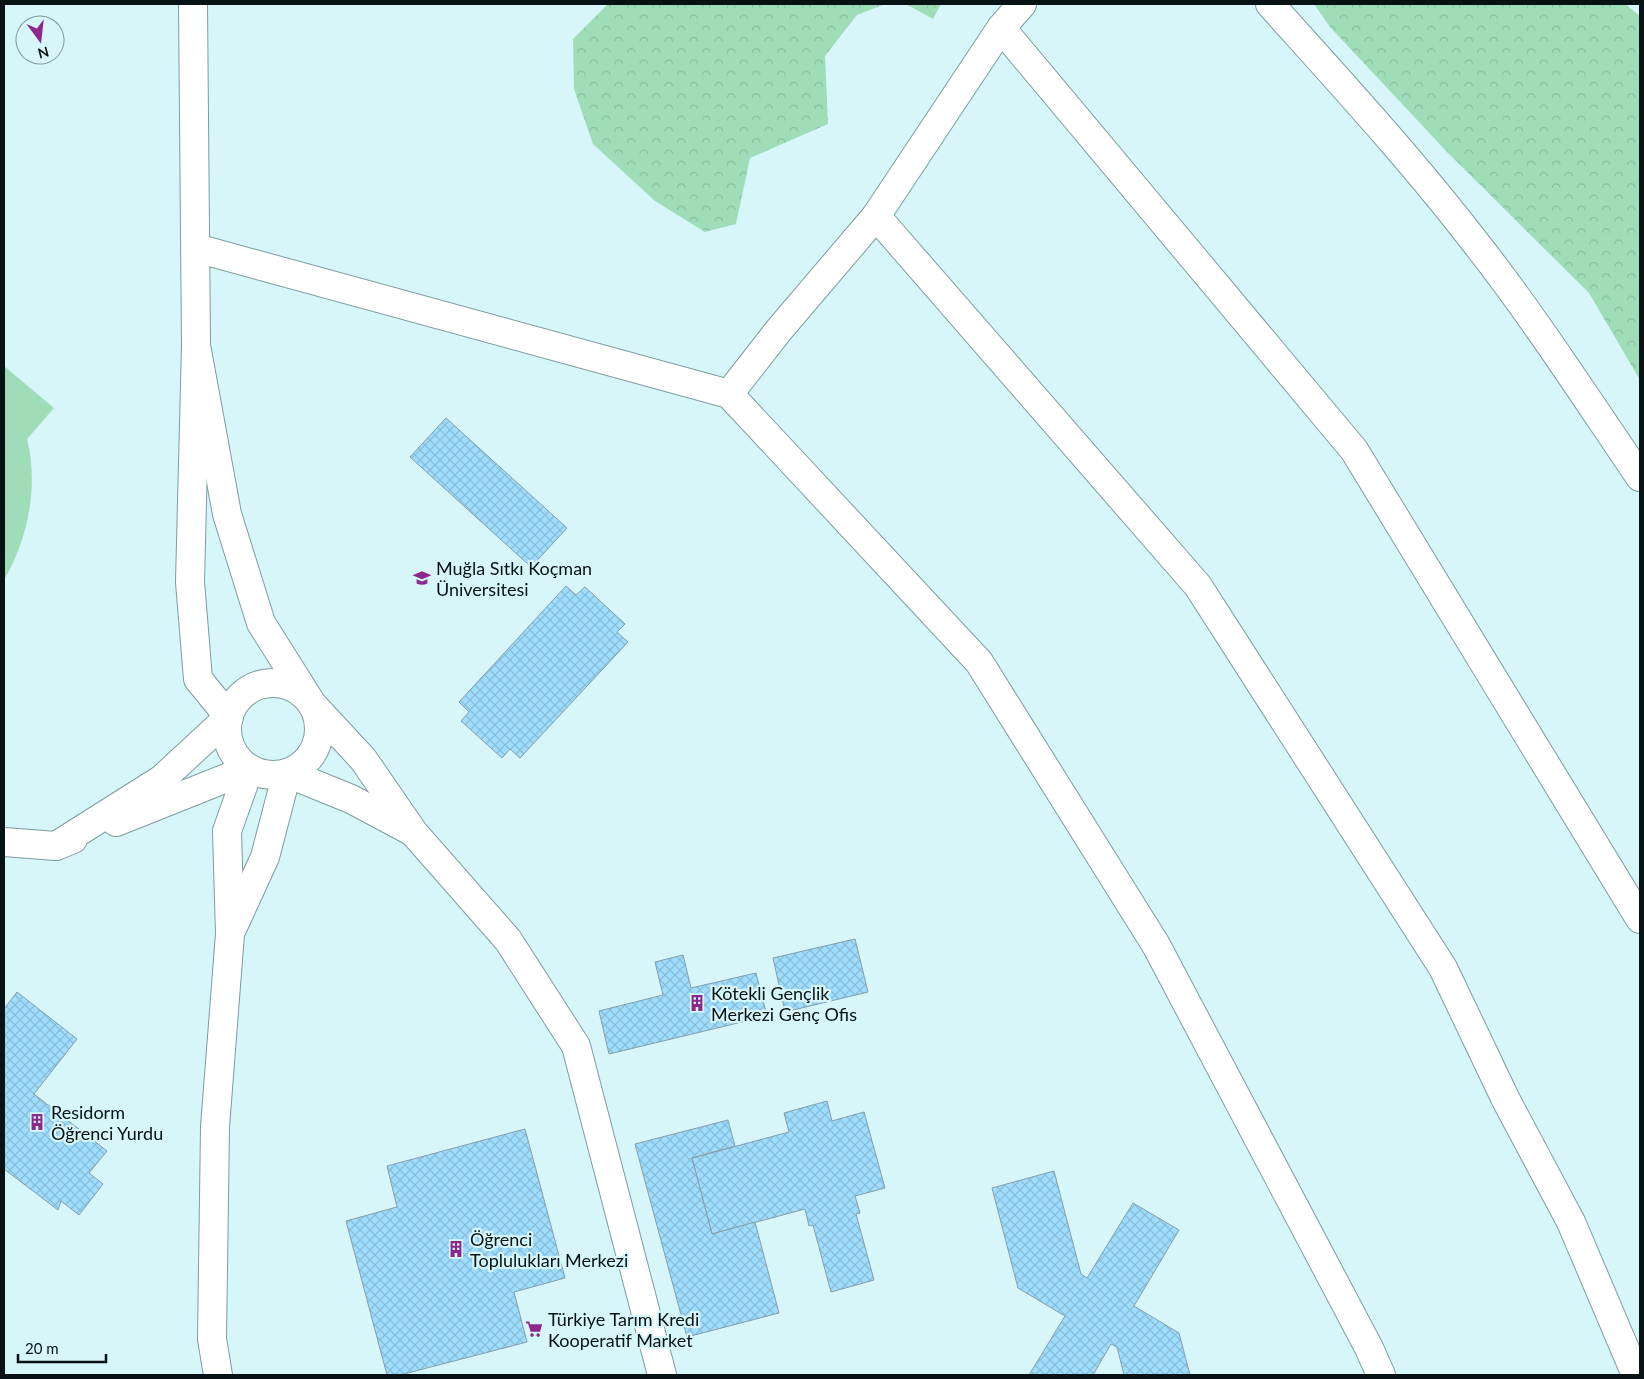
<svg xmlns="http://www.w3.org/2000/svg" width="1644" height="1379" font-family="Lato,sans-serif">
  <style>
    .forest { fill: url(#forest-crowns) }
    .pitch { fill: #9fddb9 }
    .building { fill: url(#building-cross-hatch); stroke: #859eab }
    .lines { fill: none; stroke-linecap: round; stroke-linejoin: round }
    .minor-casing { stroke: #7e9ca0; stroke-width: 30 }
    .minor { stroke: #fff; stroke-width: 28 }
    .labels { text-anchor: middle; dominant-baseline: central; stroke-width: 4.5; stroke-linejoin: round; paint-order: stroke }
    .poi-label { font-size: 18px; fill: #071214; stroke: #d6f6fa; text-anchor: start }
  </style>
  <defs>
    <pattern id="forest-crowns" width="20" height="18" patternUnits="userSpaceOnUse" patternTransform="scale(1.25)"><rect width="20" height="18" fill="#9fddb9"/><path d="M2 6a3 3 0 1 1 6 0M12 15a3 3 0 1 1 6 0" fill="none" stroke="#87bd9e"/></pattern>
    <pattern id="building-cross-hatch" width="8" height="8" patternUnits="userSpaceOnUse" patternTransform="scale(1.25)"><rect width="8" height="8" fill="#9eddfd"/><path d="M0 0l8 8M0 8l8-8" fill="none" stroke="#87bdd8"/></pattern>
  </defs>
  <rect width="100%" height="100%" fill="#d6f6fa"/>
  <g class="forest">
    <polygon points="608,4 885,4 857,15 825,56 828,124 750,158 736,224 705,232 655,201 593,144 574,89 573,39"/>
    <polygon points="906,4 941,4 933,19"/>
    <polygon points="1314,4 1625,4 1640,16 1640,380 1589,293 1448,153 1330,27"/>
  </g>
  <path class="pitch" d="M4,366L54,408L27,439C39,486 28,539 4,580Z"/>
  <g class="building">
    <polygon points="446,418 567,528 531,567 410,457"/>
    <polygon points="566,586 576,595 585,587 625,624 617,632 628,642 520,758 510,749 502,758 461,721 469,712 459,702"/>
    <polygon points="855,939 868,992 785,1012 773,958"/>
    <polygon points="683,955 691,988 756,973 767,1016 609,1054 599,1011 663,995 655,962"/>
    <polygon points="17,992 77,1039 34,1094 107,1151 89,1173 103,1184 79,1215 61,1201 58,1210 4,1169 4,1009"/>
    <polygon points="827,1101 832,1121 864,1112 885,1188 855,1196 860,1213 856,1214 874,1280 831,1292 813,1225 809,1226 805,1209 712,1234 692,1158 789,1132 784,1113"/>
    <polygon points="728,1120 735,1146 692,1158 712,1234 755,1222 779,1313 687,1337 635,1144"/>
    <polygon points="525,1129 565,1278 514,1292 527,1342 400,1375 387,1375 346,1221 397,1207 387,1166"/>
    <polygon points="1054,1171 1081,1274 1087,1278 1133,1203 1179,1230 1134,1306 1179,1333 1190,1375 1124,1375 1117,1347 1111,1344 1093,1375 1029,1375 1065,1316 1018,1288 992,1188"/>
  </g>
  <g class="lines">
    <g class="minor-casing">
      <g id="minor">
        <path d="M1270,4C1340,82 1411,159 1475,242C1534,317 1586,398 1640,477"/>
        <polyline points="1001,28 1354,450 1640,919"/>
        <polyline points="876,216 1198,586 1443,968 1506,1100 1571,1222 1636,1375"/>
        <polyline points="196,248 729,394 979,662 1156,945 1369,1348 1381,1375"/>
        <polyline points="196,345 227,514 261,623 312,704 363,759 414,833 508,940 576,1046 662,1375"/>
        <polyline points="729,394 779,330 876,216 1001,28 1022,4"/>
        <circle cx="273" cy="729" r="46"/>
        <polyline points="116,822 249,769"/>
        <polyline points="4,842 56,846 73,839"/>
        <polyline points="56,846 162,779 229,717 198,679 190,582 196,345 193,4"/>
        <polyline points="232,929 265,857 287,773 351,799 411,831"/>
        <polyline points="218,1375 212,1339 215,1127 230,934 227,831 249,769"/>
      </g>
    </g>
    <use href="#minor" class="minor"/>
  </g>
  <defs>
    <g id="university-bare" transform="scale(1.35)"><path d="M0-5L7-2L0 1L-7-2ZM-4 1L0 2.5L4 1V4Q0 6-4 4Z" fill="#8d278d" stroke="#d6f6fa" stroke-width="2.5" paint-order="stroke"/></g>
    <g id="building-bare" transform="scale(1.35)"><path d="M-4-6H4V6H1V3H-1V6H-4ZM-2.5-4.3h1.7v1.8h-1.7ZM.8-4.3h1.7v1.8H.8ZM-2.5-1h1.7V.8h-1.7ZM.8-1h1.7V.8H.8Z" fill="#8d278d" stroke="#d6f6fa" stroke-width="2.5" paint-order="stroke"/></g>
    <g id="supermarket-bare" transform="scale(1.35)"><path d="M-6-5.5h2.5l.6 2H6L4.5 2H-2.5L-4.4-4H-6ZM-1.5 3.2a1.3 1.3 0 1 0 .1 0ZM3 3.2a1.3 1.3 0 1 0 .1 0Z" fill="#8d278d" stroke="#d6f6fa" stroke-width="2.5" paint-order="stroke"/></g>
  </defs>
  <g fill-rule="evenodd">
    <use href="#university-bare" x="422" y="578"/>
    <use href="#building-bare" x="697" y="1003"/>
    <use href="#building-bare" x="37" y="1122"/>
    <use href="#building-bare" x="456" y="1249"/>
    <use href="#supermarket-bare" x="534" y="1329"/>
  </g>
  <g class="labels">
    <g class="poi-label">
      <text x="436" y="568">Muğla Sıtkı Koçman<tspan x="436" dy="21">Üniversitesi</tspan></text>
      <text x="711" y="993">Kötekli Gençlik<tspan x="711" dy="21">Merkezi Genç Ofis</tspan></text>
      <text x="51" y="1112">Residorm<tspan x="51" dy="21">Öğrenci Yurdu</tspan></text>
      <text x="470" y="1239">Öğrenci<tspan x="470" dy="21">Toplulukları Merkezi</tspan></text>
      <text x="548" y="1319">Türkiye Tarım Kredi<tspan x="548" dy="21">Kooperatif Market</tspan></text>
    </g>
  </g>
  <rect width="1644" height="1379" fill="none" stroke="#071214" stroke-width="10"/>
  <g transform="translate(40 40) rotate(165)"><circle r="24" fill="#d6f6fa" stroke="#839b9e"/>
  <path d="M0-4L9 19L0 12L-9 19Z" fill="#8d278d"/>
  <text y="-8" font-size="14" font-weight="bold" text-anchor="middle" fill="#071214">N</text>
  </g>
  <path d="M18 1354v8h88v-8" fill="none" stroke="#071214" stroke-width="2.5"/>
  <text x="25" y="1354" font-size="15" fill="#071214" stroke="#d6f6fa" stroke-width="4" paint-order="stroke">20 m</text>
</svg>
